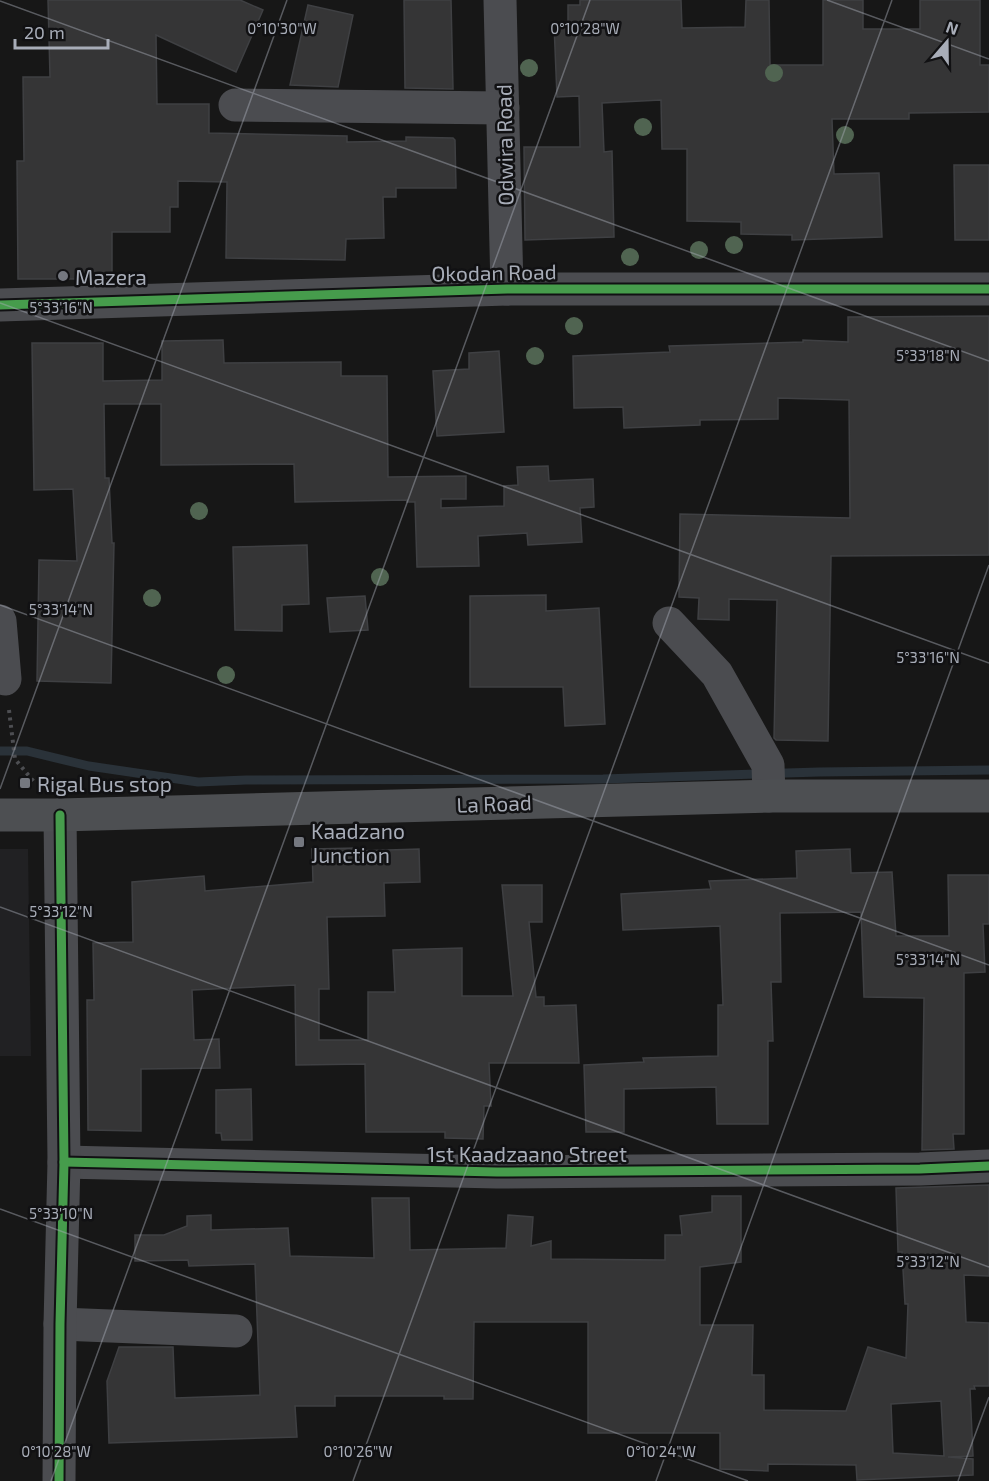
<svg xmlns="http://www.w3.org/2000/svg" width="989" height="1481" font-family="'Exo 2',sans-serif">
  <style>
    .built { fill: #212123 }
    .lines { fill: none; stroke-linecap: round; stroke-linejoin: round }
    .stream { stroke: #2a3239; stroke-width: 9 }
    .building { fill: #353536; stroke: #3f4043; stroke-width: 1.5; fill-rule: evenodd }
    .path { stroke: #4d4e52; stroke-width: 4; stroke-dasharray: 3 4.5; stroke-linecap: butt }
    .minor { stroke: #4b4c50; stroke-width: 33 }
    .major { stroke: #4d4f52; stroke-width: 33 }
    .cycleway-casing { stroke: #111113; stroke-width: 13 }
    .cycleway { stroke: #469c4c; stroke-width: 9 }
    .tree { fill: #506451 }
    .ticks { fill: none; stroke: #a8adb8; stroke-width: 1.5; stroke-opacity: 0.45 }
    .poi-dot { fill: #757880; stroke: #111113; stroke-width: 2 }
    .labels { text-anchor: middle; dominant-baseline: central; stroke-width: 5; stroke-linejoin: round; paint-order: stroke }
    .street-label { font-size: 21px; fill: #a8adb8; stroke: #111113 }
    .poi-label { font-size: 21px; fill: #a8adb8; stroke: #111113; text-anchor: start }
    .ticks-label { font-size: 15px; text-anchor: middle; fill: #a8adb8; stroke: #111113; stroke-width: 5; stroke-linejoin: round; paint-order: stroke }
  </style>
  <rect width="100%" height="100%" fill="#171717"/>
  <polygon class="built" points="0,849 28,849 31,1056 0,1056"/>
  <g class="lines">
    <polyline class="stream" points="0,751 27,751 89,766 198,782 246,780 603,779 819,772 989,770"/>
  </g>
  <g class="building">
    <polygon points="48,0 240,0 263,10 236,72 156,35 157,104 209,104 209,133 347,136 347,142 406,141 406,137 453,138 455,140 456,188 396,188 396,197 383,197 384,238 346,239 345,260 226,258 227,182 178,181 178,207 170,207 170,232 112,232 112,279 18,279 17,161 24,161 23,77 50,77"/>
    <polygon points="404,0 451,0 453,89 405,88"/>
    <polygon points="580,0 681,0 682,28 745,27 746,0 769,0 770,65 823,65 823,0 863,0 863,29 920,29 920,0 980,0 980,65 989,65 989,112 909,113 909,119 832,119 834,174 879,173 882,237 792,240 792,235 741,234 741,222 687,221 687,149 662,149 661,100 602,103 604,152 612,151 614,237 525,240 524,147 580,147 579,96 557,97 554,24 568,24 568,5 580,5"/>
    <polygon points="308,5 353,15 338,87 290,85"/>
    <polygon points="954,165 989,165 989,240 955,240"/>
    <polygon points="989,316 989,555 831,556 828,741 776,740 774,738 777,600 729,599 729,620 698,619 699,598 679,597 680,514 850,518 849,400 778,398 778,419 700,420 700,425 624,428 623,407 574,408 573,356 670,352 669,346 803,342 803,340 848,342 848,317"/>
    <polygon points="223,340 224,363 341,362 341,376 387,376 388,477 466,476 466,499 441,499 441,508 504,506 504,486 518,485 517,467 548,466 549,481 593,479 594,507 580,508 582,542 528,545 527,533 478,536 479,566 417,567 415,502 407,502 407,500 295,502 294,464 161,465 161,404 104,404 105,478 109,478 112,543 114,543 111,683 37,681 39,560 77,561 73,489 34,490 32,343 103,343 103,381 162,380 162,341"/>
    <polygon points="499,351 504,432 437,436 433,371 469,369 469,353"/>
    <polygon points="307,545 309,604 282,605 282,631 235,630 233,547"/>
    <polygon points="546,595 546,611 599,608 605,724 565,726 563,687 470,687 470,596"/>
    <polygon points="365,596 368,630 330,632 327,598"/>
    <polygon points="356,848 356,851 419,849 420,882 384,883 385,916 327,917 329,989 319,989 319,1040 368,1040 368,992 395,992 393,950 462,948 462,996 513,996 502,885 542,885 542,922 529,922 536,997 544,997 544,1006 576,1005 579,1063 489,1063 491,1106 484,1106 483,1139 445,1138 445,1132 366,1132 365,1064 296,1065 295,985 192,990 194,1040 219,1039 220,1068 141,1069 141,1131 88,1130 87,1000 94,1000 93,943 133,942 132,882 204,876 205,891 313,882 312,849"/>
    <polygon points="850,849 851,873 892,872 896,936 949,936 948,875 989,875 989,924 983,924 985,972 964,973 964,1134 953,1134 954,1149 922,1150 924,998 864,997 861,912 780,913 781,982 771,982 773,1041 768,1041 768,1124 717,1124 716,1087 624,1089 624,1132 586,1132 584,1065 644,1062 643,1058 718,1056 718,1005 723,1005 720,926 623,930 621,894 711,889 709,881 797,878 796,851"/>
    <polygon points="251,1089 252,1140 222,1140 221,1133 216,1133 216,1090"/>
    <path d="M989,1185V1276L964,1275L966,1322L989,1323V1386H974L975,1389H970L973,1456L948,1457L973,1459V1475L857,1480L856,1465L768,1464V1471L720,1469V1433H588V1322H474L473,1399H444V1396H335V1406H295L297,1437L109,1443L107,1381L119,1347H173L175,1398L260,1395L255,1264L189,1266L188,1260L135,1261V1235H164L187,1226V1216L211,1215V1230L288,1228L290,1256L374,1258L372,1198H409L410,1250L506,1248L508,1215L533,1217L531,1246L551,1241V1259L665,1260V1235H682L680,1216L712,1212V1196H741V1262L700,1267V1325H753L752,1375H764V1410L846,1411L868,1347L906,1358L908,1304H905L902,1252H898L896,1188ZM941,1401L944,1456L893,1453L891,1404Z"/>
  </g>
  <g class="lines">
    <polyline class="path" points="9,710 15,759 34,782"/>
    <g class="minor">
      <polyline points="500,0 507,289"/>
      <polyline points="235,105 503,108"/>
      <polyline points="0,305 507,289 989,289"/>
      <polyline points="0,621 5,679"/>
      <polyline points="669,623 717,674 768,765 769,796"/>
      <polyline points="64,1162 497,1172 920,1169 989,1166"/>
      <polyline points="60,1324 236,1331"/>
      <polyline points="59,1481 60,1324 64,1162 60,815"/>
    </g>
    <polyline class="major" points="0,815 60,815 769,796 989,796"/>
    <g class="cycleway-casing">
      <g id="cycleway">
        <polyline points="0,305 507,289 989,289"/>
        <polyline points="64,1162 497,1172 920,1169 989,1166"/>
        <polyline points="59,1481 60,1324 64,1162 60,815"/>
      </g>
    </g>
    <use href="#cycleway" class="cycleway"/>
  </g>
  <g class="tree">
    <circle cx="529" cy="68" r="9"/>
    <circle cx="774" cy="73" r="9"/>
    <circle cx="643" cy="127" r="9"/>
    <circle cx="845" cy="135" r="9"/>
    <circle cx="734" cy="245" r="9"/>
    <circle cx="699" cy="250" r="9"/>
    <circle cx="630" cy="257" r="9"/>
    <circle cx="574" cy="326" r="9"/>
    <circle cx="535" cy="356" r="9"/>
    <circle cx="199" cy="511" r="9"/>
    <circle cx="380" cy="577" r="9"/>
    <circle cx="152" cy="598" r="9"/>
    <circle cx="226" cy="675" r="9"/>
  </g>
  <path class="ticks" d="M827,0L989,59M0,1L989,361M0,303L989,663M0,605L989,965M0,789L287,0M0,907L989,1267M0,1209L748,1481M51,1481L590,0M353,1481L892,0M656,1481L989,565M958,1481L989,1397"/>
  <g class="poi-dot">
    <circle cx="63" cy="276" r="6"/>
    <rect x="19" y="777" width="12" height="12" rx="3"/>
    <rect x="293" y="836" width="12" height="12" rx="3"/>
  </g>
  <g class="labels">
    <g class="street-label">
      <text transform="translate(504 145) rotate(-91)">Odwira Road</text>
      <text transform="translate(494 272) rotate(-1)">Okodan Road</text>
      <text transform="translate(494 803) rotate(-2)">La Road</text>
      <text x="527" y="1153">1st Kaadzaano Street</text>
    </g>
    <g class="poi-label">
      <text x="75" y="276">Mazera</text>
      <text x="37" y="783">Rigal Bus stop</text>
      <text x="311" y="830">Kaadzano<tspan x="311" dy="24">Junction</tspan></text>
    </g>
  </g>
  <g class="ticks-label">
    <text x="282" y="34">0°10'30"W</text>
    <text x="585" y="34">0°10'28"W</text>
    <text x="61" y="313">5°33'16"N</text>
    <text x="928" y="361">5°33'18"N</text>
    <text x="61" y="615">5°33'14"N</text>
    <text x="928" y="663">5°33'16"N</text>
    <text x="61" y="917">5°33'12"N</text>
    <text x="928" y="965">5°33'14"N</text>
    <text x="61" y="1219">5°33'10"N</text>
    <text x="928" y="1267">5°33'12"N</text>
    <text x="56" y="1457">0°10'28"W</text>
    <text x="358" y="1457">0°10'26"W</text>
    <text x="661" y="1457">0°10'24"W</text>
  </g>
  <g transform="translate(947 42) rotate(20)" stroke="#111113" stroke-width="4.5" paint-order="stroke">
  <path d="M0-4.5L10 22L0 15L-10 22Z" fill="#a8adb8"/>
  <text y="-9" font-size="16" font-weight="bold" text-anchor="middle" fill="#a8adb8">N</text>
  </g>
  <path d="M15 39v9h93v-9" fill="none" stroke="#a8adb8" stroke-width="3"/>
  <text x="24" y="39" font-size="18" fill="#a8adb8" stroke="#111113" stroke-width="4.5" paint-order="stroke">20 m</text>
</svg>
